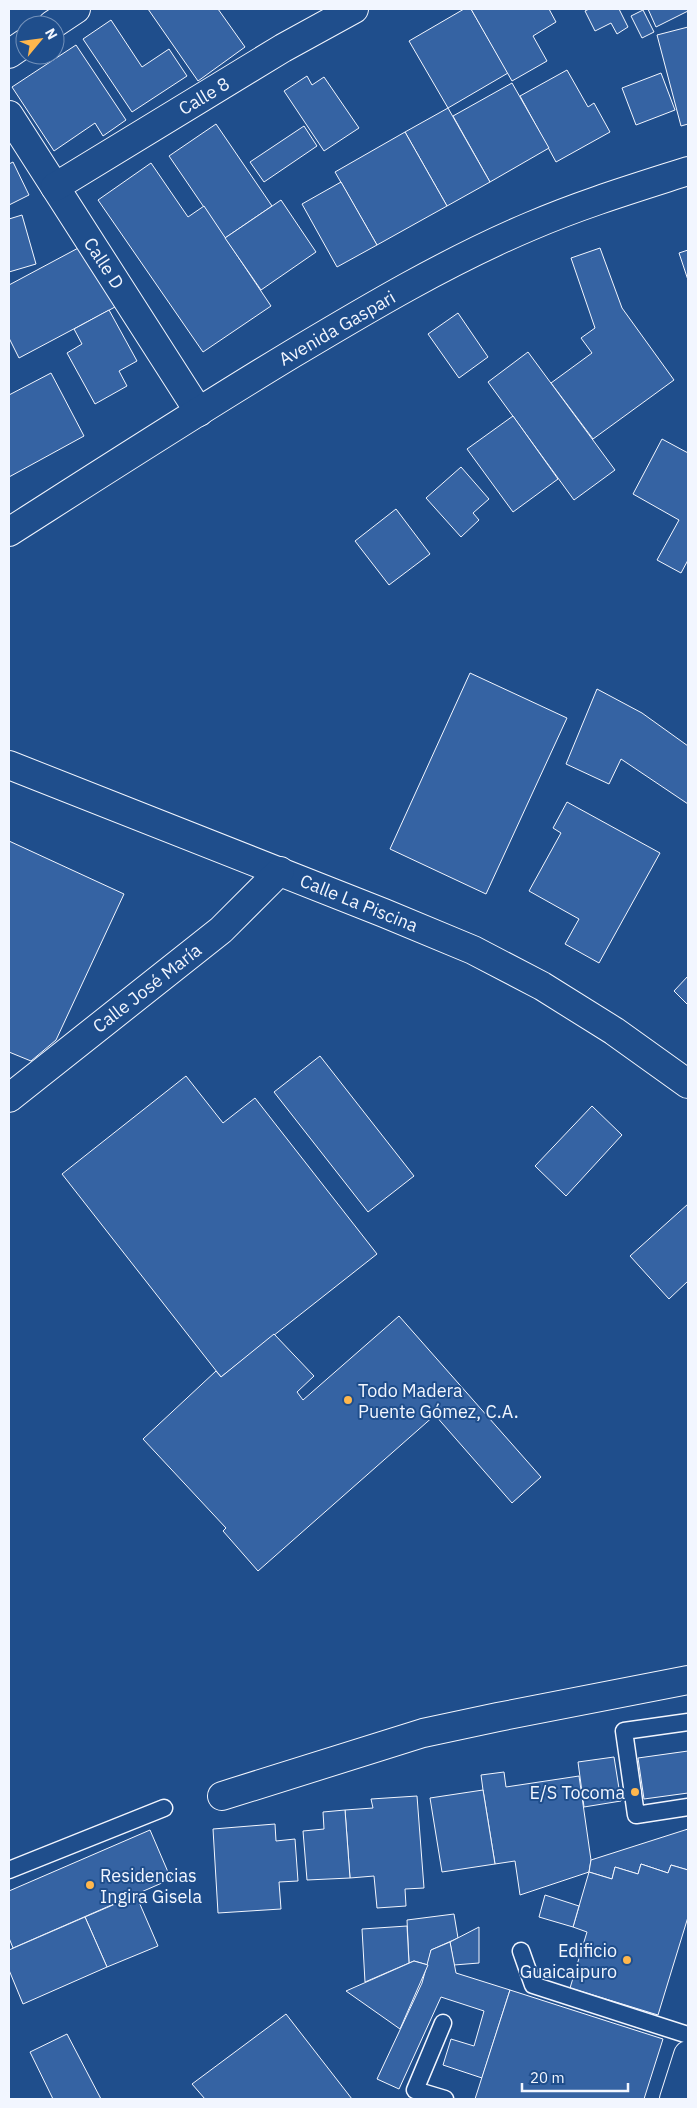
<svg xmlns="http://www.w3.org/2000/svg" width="697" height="2108" font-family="'IBM Plex Sans',sans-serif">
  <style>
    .building { fill: #3563a3; stroke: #f2f6ff }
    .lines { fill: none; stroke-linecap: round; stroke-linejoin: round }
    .lane-casing { stroke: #f2f6ff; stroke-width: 19 }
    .street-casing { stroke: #f2f6ff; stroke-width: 30 }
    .secondary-casing { stroke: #f2f6ff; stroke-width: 30 }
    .lane { stroke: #1f4e8c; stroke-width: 16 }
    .street { stroke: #1f4e8c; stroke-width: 28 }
    .secondary { stroke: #1f4e8c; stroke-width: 28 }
    .poi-dot { fill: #ffb74d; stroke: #1f4e8c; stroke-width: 2 }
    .labels { text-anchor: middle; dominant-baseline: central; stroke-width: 4; stroke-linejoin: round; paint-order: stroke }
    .street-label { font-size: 18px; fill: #f2f6ff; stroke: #1f4e8c }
    .poi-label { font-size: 18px; fill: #f2f6ff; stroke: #1f4e8c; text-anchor: start }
  </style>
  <rect width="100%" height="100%" fill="#1f4e8c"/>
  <g class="building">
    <polygon points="148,9 218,9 245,47 198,81"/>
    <polygon points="464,9 471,9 508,73 448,108 409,41"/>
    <polygon points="471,9 549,9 556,22 533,36 547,61 512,81"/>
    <polygon points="589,9 619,9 628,27 617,34 611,23 595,31 585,11"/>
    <polygon points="648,9 688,9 688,11 656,27"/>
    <polygon points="643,10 654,32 642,38 631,16"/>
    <polygon points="111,20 142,67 169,49 187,76 132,112 83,39"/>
    <polygon points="688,27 688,124 681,126 657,35"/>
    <polygon points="76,45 126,120 103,136 95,123 54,151 12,87"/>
    <polygon points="567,70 588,107 594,103 610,132 556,162 520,96"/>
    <polygon points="661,73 675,110 636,125 622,88"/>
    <polygon points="307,76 312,85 324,77 359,128 324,151 284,91"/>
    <polygon points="512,83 549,148 490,182 453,116"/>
    <polygon points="448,108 490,182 447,206 405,132"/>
    <polygon points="216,124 272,206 225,238 169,156"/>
    <polygon points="304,126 317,146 264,182 250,162"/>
    <polygon points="405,132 447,206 377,245 335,172"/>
    <polygon points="13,162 29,195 9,205 9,164"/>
    <polygon points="151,163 188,217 204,206 271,306 203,352 98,200"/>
    <polygon points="341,182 377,245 337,267 302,204"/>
    <polygon points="281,200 316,252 261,290 225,238"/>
    <polygon points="22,215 36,264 9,272 9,219"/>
    <polygon points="82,246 115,307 19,358 9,338 9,285"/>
    <polygon points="600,248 622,308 674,380 593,439 551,383 592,353 581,338 595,328 571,258"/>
    <polygon points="688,250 688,280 679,253"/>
    <polygon points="109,310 137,361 119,371 127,386 95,404 67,353 82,344 74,329"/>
    <polygon points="458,313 488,357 459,378 428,334"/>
    <polygon points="528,352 615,470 574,500 488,382"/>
    <polygon points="51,373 84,436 9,477 9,395"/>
    <polygon points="513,416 558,479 513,512 467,449"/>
    <polygon points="662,439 688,453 688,560 681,573 657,560 679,520 633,494"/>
    <polygon points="461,467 489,499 473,513 479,520 461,537 426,498"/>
    <polygon points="396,509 430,554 389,585 355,541"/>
    <polygon points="470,673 567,718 486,894 390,849"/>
    <polygon points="597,689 642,713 688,746 688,804 621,759 609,784 566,764"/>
    <polygon points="567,802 660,853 599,963 565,944 579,919 529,891 561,833 553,828"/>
    <polygon points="9,841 124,894 56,1040 31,1061 9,1052"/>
    <polygon points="688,976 688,1005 674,991"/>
    <polygon points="320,1056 414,1176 368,1212 274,1092"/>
    <polygon points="186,1076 223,1123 255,1098 377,1254 221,1377 62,1174"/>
    <polygon points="592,1106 622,1135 566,1196 535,1166"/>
    <polygon points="688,1204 688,1281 669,1299 630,1256"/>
    <polygon points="399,1316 541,1477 512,1503 435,1415 258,1571 223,1531 226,1528 143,1439 216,1371 221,1377 274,1334 314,1376 297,1392 303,1400"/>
    <polygon points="688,1751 688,1793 644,1799 638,1758"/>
    <polygon points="614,1757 621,1801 584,1807 578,1762"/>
    <polygon points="504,1772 506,1787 579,1776 591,1860 589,1872 520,1895 515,1861 495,1864 483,1790 481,1775"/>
    <polygon points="483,1790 495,1864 442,1872 430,1798"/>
    <polygon points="417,1796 424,1888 405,1889 406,1906 377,1908 374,1876 350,1878 345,1810 373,1808 371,1799"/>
    <polygon points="345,1810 350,1878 307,1880 303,1831 324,1829 323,1812"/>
    <polygon points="275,1824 276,1841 295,1839 298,1881 279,1882 281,1909 218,1913 213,1829"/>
    <polygon points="688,1829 688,1870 671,1865 668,1873 641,1864 638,1874 615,1867 612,1879 589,1872 591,1860"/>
    <polygon points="150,1830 171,1879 13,1948 9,1938 9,1891"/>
    <polygon points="641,1864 668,1873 671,1865 688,1870 688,1917 658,2015 570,1988 587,1932 573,1927 589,1872 612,1879 615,1867 638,1874"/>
    <polygon points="136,1895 158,1946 107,1967 85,1917"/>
    <polygon points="545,1895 579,1906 573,1927 539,1917"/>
    <polygon points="454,1914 458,1938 431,1950 428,1965 414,1961 409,1963 407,1920"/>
    <polygon points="85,1917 107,1967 23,2004 9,1970 9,1950"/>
    <polygon points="407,1926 409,1963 365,1982 362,1929"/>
    <polygon points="479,1927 479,1963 454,1965 450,1942"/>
    <polygon points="450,1942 456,1973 510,1990 482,2078 443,2065 451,2039 474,2046 484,2011 441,1997 399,2089 377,2079 422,1983 431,1950"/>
    <polygon points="414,1961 428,1965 400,2029 346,1991"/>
    <polygon points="510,1990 663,2039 644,2099 475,2099"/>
    <polygon points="286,2014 352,2099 205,2099 192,2084"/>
    <polygon points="67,2034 101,2099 53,2099 30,2052"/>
  </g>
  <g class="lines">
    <g class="lane-casing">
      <g id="lane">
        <polyline points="688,1722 624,1731 636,1815 688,1807"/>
        <polyline points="9,1870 164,1808"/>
        <polyline points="521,1951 533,1985 688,2035"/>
        <polyline points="443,2023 415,2090 445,2099"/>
      </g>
    </g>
    <g class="street-casing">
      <g id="street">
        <polyline points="52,25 76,9"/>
        <polyline points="9,54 25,43"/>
        <polyline points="9,115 199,412"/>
        <polyline points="55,187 283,48 354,9"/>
        <path d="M9,532C103,472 196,412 292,354C369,308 448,261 531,226C582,204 635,188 688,171"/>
        <polyline points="9,765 384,913 473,950 542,986 614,1031 688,1084"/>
        <polyline points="9,1098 221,930 280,871"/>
        <polyline points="222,1796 423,1733 498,1717 688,1680"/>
      </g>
    </g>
    <g class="secondary-casing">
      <polyline id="secondary" points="674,2099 688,2055"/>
    </g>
    <use href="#lane" class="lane"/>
    <use href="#street" class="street"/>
    <use href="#secondary" class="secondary"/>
  </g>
  <g class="poi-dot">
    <circle cx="348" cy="1400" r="5"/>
    <circle cx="635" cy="1792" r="5"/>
    <circle cx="90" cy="1885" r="5"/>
    <circle cx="627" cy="1960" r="5"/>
  </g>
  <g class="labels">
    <g class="street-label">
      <text transform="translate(204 96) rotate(-31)">Calle 8</text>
      <text transform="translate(104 263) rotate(57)">Calle D</text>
      <text transform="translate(337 328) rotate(-30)">Avenida Gaspari</text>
      <text transform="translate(359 903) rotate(22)">Calle La Piscina</text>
      <text transform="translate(147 988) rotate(-38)">Calle José María</text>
    </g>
    <g class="poi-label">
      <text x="358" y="1390">Todo Madera<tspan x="358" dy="21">Puente Gómez, C.A.</tspan></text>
      <text x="625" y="1792" text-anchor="end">E/S Tocoma</text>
      <text x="100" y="1875">Residencias<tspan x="100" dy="21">Ingira Gisela</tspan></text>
      <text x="617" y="1950" text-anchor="end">Edificio<tspan x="617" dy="21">Guaicaipuro</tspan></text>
    </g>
  </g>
  <rect width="697" height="2108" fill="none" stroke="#f2f6ff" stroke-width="20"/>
  <g transform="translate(40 40) rotate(61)"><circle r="24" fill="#1f4e8c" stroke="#7391ba"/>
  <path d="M0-4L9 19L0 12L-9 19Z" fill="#ffb74d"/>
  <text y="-8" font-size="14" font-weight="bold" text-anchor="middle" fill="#f2f6ff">N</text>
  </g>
  <path d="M522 2083v8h106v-8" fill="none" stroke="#f2f6ff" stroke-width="2.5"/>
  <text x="530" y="2083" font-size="15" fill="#f2f6ff" stroke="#1f4e8c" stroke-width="4" paint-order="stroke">20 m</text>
</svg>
